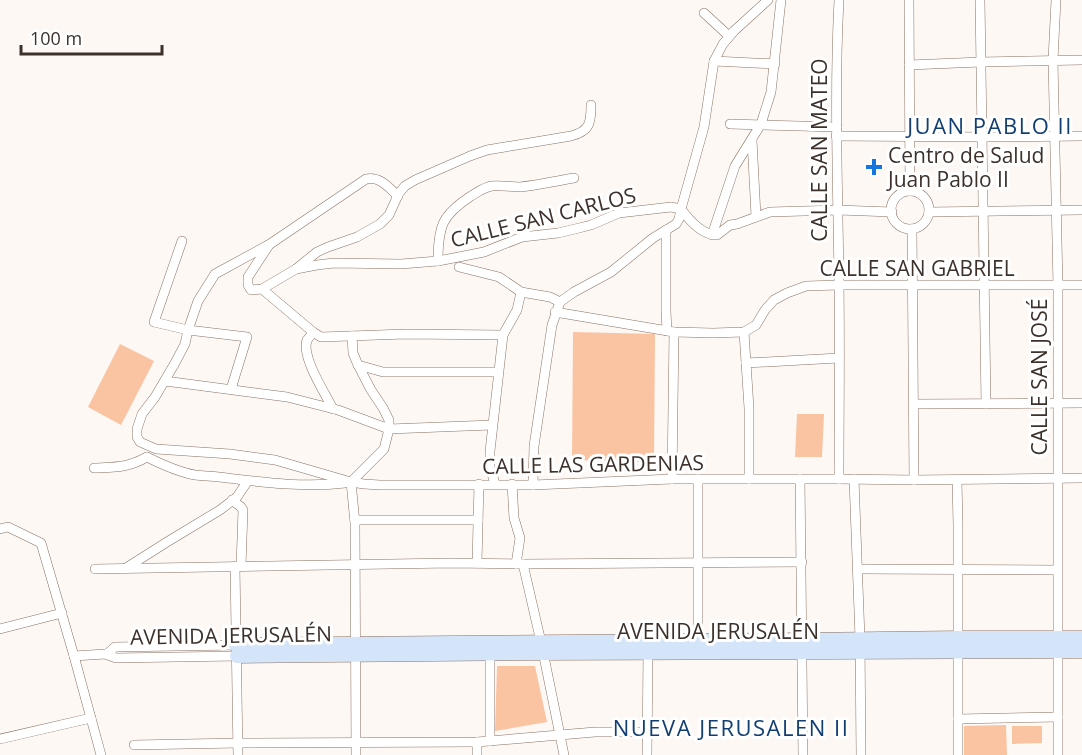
<svg xmlns="http://www.w3.org/2000/svg" width="1082" height="755" font-family="'Open Sans',sans-serif">
  <style>
    .garden { fill: #fac3a2 }
    .lines { fill: none; stroke-linecap: round; stroke-linejoin: round }
    .street-casing { stroke: #8a7264; stroke-width: 10 }
    .secondary-casing { stroke: #8a7264; stroke-width: 15 }
    .street { stroke: #fff; stroke-width: 9 }
    .secondary { stroke: #d4e4f9; stroke-width: 14 }
    .poi-dot { fill: #1476de; stroke: #fff; stroke-width: 2 }
    .labels { text-anchor: middle; dominant-baseline: central; stroke-width: 6; stroke-linejoin: round; paint-order: stroke }
    .street-label { font-size: 21px; fill: #3c312b; stroke: #fff }
    .poi-label { font-size: 21px; fill: #3c312b; stroke: #fff; text-anchor: start }
    .neighbourhood-label { font-size: 22px; letter-spacing: 1.5px; fill: #133e72; stroke: #fff }
  </style>
  <rect width="100%" height="100%" fill="#fdf8f4"/>
  <g class="garden">
    <polygon points="573,332 655,334 654,462 572,460"/>
    <polygon points="120,344 154,361 121,425 88,407"/>
    <polygon points="797,414 824,414 822,457 795,457"/>
    <polygon points="497,666 535,666 547,722 495,731"/>
    <polygon points="1006,725 1007,755 964,755 964,726"/>
    <polygon points="1012,726 1042,726 1042,743 1012,744"/>
  </g>
  <g class="lines">
    <g class="street-casing">
      <g id="street">
        <path d="M839,0C834,94 838,188 839,283C840,348 839,413 839,479"/>
        <polyline points="909,0 910,191"/>
        <polyline points="980,0 986,404"/>
        <polyline points="1056,0 1053,60 1058,286 1058,755"/>
        <polyline points="704,13 729,36"/>
        <polyline points="714,61 775,64"/>
        <polyline points="909,65 981,62 1082,60"/>
        <polyline points="730,124 837,127"/>
        <polyline points="836,136 982,137 1082,136"/>
        <polyline points="752,140 756,216"/>
        <circle cx="910" cy="210" r="19"/>
        <path d="M398,196C388,187 380,176 366,179L270,244L215,274L198,301L188,330L185,344L175,363L155,397L142,414L137,429V437L140,442L156,449L230,454L275,460L351,482L364,484L380,485H533L672,479H839L914,480L1082,478"/>
        <polyline points="929,212 1082,210"/>
        <polyline points="912,229 914,480"/>
        <polyline points="666,230 666,311 667,331"/>
        <polyline points="712,235 735,166 761,124 771,92 781,0"/>
        <polyline points="182,241 154,322 188,330 247,337 231,389"/>
        <path d="M269,245L248,277V285L251,290L262,289L296,269L317,252L328,247L357,237L380,224L389,215L399,193L405,186L415,180L470,156L487,150L571,136C590,131 591,123 591,105"/>
        <path d="M438,261C438,226 442,215 471,196C478,192 484,187 492,186C501,185 510,187 520,187C538,185 556,181 574,178"/>
        <polyline points="459,267 499,277 521,292 550,297 560,302"/>
        <path d="M296,269L317,265L334,263L401,264L438,261L484,252L522,237L558,233L575,229L591,225L619,213L671,207L681,209C689,220 702,235 717,235L730,225L737,224L770,212L838,210L892,212"/>
        <polyline points="262,289 313,332 321,337 406,334 503,335"/>
        <polyline points="555,312 674,332 713,333 744,332 756,325 765,310 774,300 787,293 806,286 839,285 1082,285"/>
        <path d="M313,332C313,333 308,339 307,340C301,357 325,393 333,409"/>
        <polyline points="744,332 749,408 749,479"/>
        <polyline points="352,336 353,353 358,365 371,390 383,408 389,420 389,429 384,449 351,482 355,523 356,755"/>
        <polyline points="746,363 839,358"/>
        <polyline points="358,365 383,372 498,372"/>
        <polyline points="165,381 287,397 338,410 389,429 492,425"/>
        <polyline points="914,404 1082,403"/>
        <path d="M147,457C163,465 178,472 195,475C203,476 211,476 219,477C261,482 302,488 345,483"/>
        <path d="M94,468C116,467 127,468 147,457"/>
        <polyline points="672,479 674,332"/>
        <polyline points="698,479 698,645"/>
        <polyline points="800,479 803,755"/>
        <polyline points="854,479 860,638 861,755"/>
        <polyline points="957,480 958,525 958,755"/>
        <polyline points="495,484 490,467 490,451 503,335 517,310 521,292"/>
        <polyline points="512,484 514,518 520,538 516,564"/>
        <polyline points="533,485 534,446 552,325 560,302 574,292 611,272 653,238 676,224 679,219 681,209 704,127 714,61 723,44 734,31 768,0"/>
        <polyline points="232,500 241,507 243,510 241,566"/>
        <polyline points="355,520 478,520"/>
        <polyline points="0,529 8,527 41,543 74,656 101,755"/>
        <polyline points="477,563 479,484"/>
        <polyline points="523,564 541,642 564,755"/>
        <polyline points="235,566 238,755"/>
        <polyline points="126,568 167,542 220,510 237,497 247,482"/>
        <polyline points="95,569 451,563 523,564 802,562"/>
        <polyline points="858,569 1057,570"/>
        <polyline points="0,629 62,613"/>
        <polyline points="107,654 115,647 236,645"/>
        <polyline points="74,656 105,654 116,658 237,656"/>
        <polyline points="958,719 1058,717"/>
        <polyline points="0,739 91,718"/>
        <polyline points="490,741 490,653"/>
        <polyline points="477,742 477,755"/>
        <polyline points="134,745 238,743 477,742 595,732 647,732"/>
        <polyline points="647,755 648,653"/>
      </g>
    </g>
    <g class="secondary-casing">
      <g id="secondary">
        <polyline points="236,645 802,640 958,638 1082,638"/>
        <polyline points="237,656 543,653 1082,651"/>
      </g>
    </g>
    <use href="#street" class="street"/>
    <use href="#secondary" class="secondary"/>
  </g>
  <path class="poi-dot" d="M871 158h6v6h6v6h-6v6h-6v-6h-6v-6h6z"/>
  <g class="labels">
    <g class="street-label">
      <text transform="translate(819 150) rotate(-90)">CALLE SAN MATEO</text>
      <text transform="translate(543 217) rotate(-14)">CALLE SAN CARLOS</text>
      <text x="917" y="268">CALLE SAN GABRIEL</text>
      <text transform="translate(1039 377) rotate(-90)">CALLE SAN JOSÉ</text>
      <text transform="translate(593 464) rotate(-1)">CALLE LAS GARDENIAS</text>
      <text x="718" y="631">AVENIDA JERUSALÉN</text>
      <text transform="translate(231 635) rotate(-1)">AVENIDA JERUSALÉN</text>
    </g>
    <g class="poi-label">
      <text x="888" y="155">Centro de Salud<tspan x="888" dy="24">Juan Pablo II</tspan></text>
    </g>
    <g class="neighbourhood-label">
      <text x="990" y="125">JUAN PABLO II</text>
      <text x="731" y="727">NUEVA JERUSALEN II</text>
    </g>
  </g>
  <path d="M21 45v9h141v-9" fill="none" stroke="#3c312b" stroke-width="3"/>
  <text x="30" y="45" font-size="18" fill="#3c312b" stroke="#ffffff" stroke-width="4.5" paint-order="stroke">100 m</text>
</svg>
